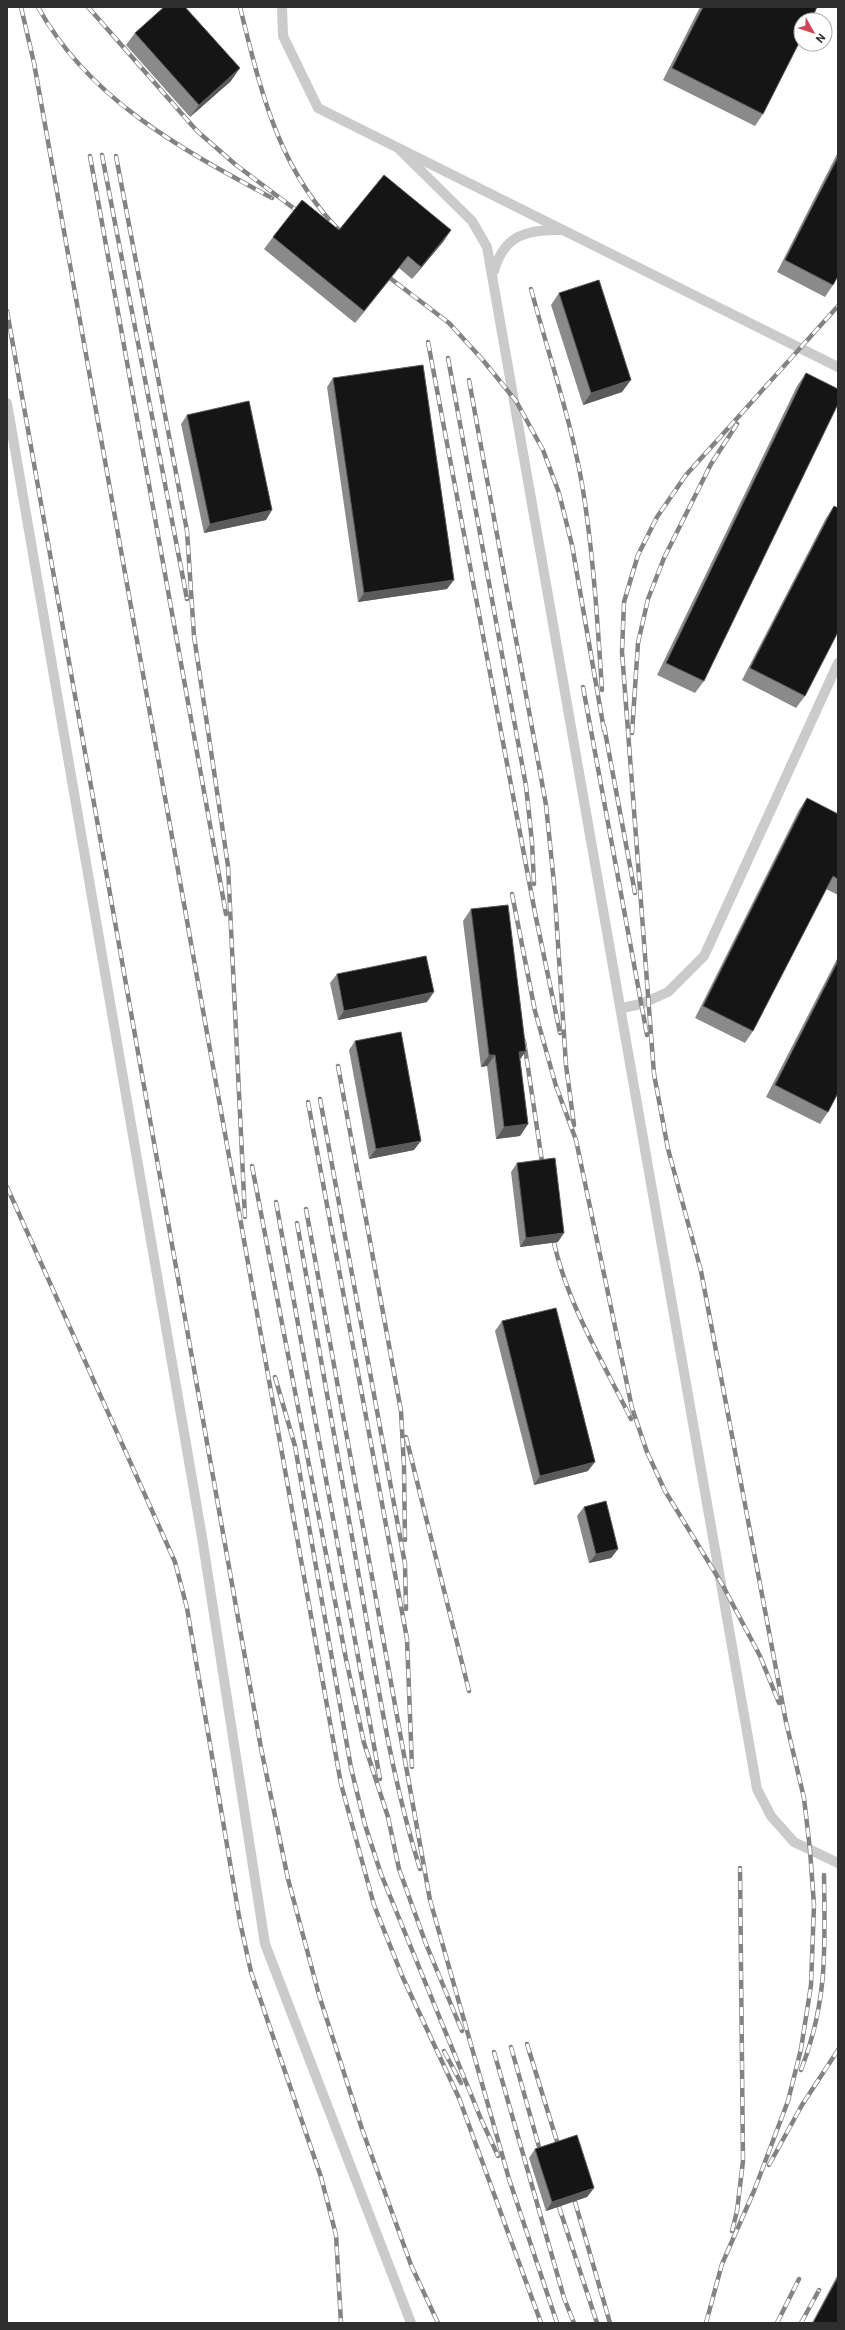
<svg xmlns="http://www.w3.org/2000/svg" width="845" height="2330" font-family="Roboto,sans-serif">
  <style>
    .lines { fill: none; stroke-linecap: round; stroke-linejoin: round }
    .service { stroke: #cbcbcb; stroke-width: 10 }
    .rail-casing { stroke: #838383; stroke-width: 4.5 }
    .rail { stroke: #fff; stroke-width: 3; stroke-dasharray: 9; stroke-linecap: butt }
    .wall { fill: #8a8a8a }
    .shaded-wall { fill: #5b5b5b }
    .building { fill: #151515; stroke: #5b5b5b }
  </style>
  <rect width="100%" height="100%" fill="#fff"/>
  <g class="lines">
    <g class="service">
      <polyline points="282,7 283,36 318,108 838,367"/>
      <polyline points="400,150 472,221 487,247 757,1789 771,1816 794,1842 838,1863"/>
      <path d="M494,271C504,235 527,229 562,230"/>
      <polyline points="7,403 202,1537 265,1944 411,2323"/>
      <polyline points="622,1008 641,1004 668,992 704,956 838,663"/>
    </g>
    <g class="rail-casing">
      <g id="rail">
        <polyline points="21,7 34,63 341,1784 374,1905 403,1978 459,2098 541,2323"/>
        <path d="M38,7C89,100 183,150 272,198"/>
        <polyline points="88,7 197,131 236,165 304,216"/>
        <path d="M240,7C261,92 279,173 345,236"/>
        <polyline points="102,155 187,599"/>
        <polyline points="90,156 226,914"/>
        <polyline points="116,156 187,531 194,636 228,866 245,1217"/>
        <polyline points="382,272 449,323 482,359 516,401 543,450 559,493 572,545 604,730"/>
        <path d="M531,289C550,360 575,431 585,503C594,565 598,628 602,690"/>
        <polyline points="7,311 261,1748 288,1879 319,1995 362,2129 411,2265 438,2323"/>
        <polyline points="428,342 535,913 560,1033"/>
        <polyline points="448,358 526,786 532,842 534,884"/>
        <polyline points="469,380 546,805 554,883 566,1065 574,1125"/>
        <polyline points="583,687 647,1035"/>
        <polyline points="604,726 635,893"/>
        <polyline points="632,733 638,643 648,599 664,558 711,464 737,424"/>
        <polyline points="512,894 535,1011 556,1086 576,1140 632,1408 647,1452 665,1491 722,1584 760,1656 779,1703"/>
        <polyline points="524,1041 543,1168"/>
        <polyline points="338,1066 401,1411 404,1467 405,1540"/>
        <polyline points="320,1099 405,1564 406,1609"/>
        <polyline points="308,1102 407,1639 412,1767"/>
        <polyline points="252,1166 346,1659 364,1743 388,1817 399,1869 426,1944 462,2031"/>
        <polyline points="7,1187 175,1562 187,1608 240,1922 251,1972 321,2177 336,2235 341,2323"/>
        <polyline points="276,1202 380,1779"/>
        <polyline points="306,1209 430,1900 509,2179 557,2323"/>
        <path d="M297,1223C319,1347 340,1470 362,1594C378,1686 392,1780 420,1869"/>
        <path d="M554,1243C568,1305 603,1362 631,1419"/>
        <polyline points="275,1377 295,1446 351,1768 365,1825 381,1874 481,2119 498,2156"/>
        <polyline points="406,1437 469,1691"/>
        <polyline points="527,2044 559,2148"/>
        <polyline points="511,2047 541,2154"/>
        <polyline points="444,2051 461,2083"/>
        <polyline points="494,2052 564,2298 574,2323"/>
        <path d="M801,2070C828,2001 825,1947 824,1875"/>
        <polyline points="769,2165 802,2105 838,2050"/>
        <polyline points="575,2202 610,2323"/>
        <polyline points="559,2207 597,2323"/>
        <polyline points="732,2231 737,2211 743,2161 740,1868"/>
        <polyline points="706,2323 722,2264 754,2191 788,2101 801,2049 811,1985 814,1905 810,1850 804,1798 786,1722 701,1271 668,1149 654,1074 622,652 624,602 638,555 657,517 686,475 838,306"/>
        <polyline points="777,2323 799,2279"/>
        <polyline points="801,2323 819,2290"/>
      </g>
    </g>
    <use href="#rail" class="rail"/>
  </g>
  <g class="wall">
    <polygon points="700,7 817,7 763,114 755,126 663,80"/>
    <polygon points="135,33 231,81 190,117 126,45"/>
    <polygon points="838,152 838,276 833,285 825,297 777,272"/>
    <polygon points="451,230 443,242 412,279 399,268 355,323 264,249 273,237"/>
    <polygon points="559,293 622,392 583,405 551,305"/>
    <polygon points="806,373 704,681 695,693 657,675 797,386"/>
    <polygon points="333,378 447,589 358,602 327,387"/>
    <polygon points="187,415 266,520 204,533 181,424"/>
    <polygon points="834,506 805,696 796,708 742,680 826,518"/>
    <polygon points="807,798 838,814 838,895 826,889 753,1031 745,1043 695,1018 799,810"/>
    <polygon points="471,909 526,1051 520,1059 528,1124 520,1136 496,1139 487,1066 481,1067 463,921"/>
    <polygon points="838,957 838,1093 828,1112 820,1124 766,1097"/>
    <polygon points="337,974 427,1002 338,1020 330,983"/>
    <polygon points="355,1041 414,1150 369,1159 349,1050"/>
    <polygon points="517,1163 558,1242 520,1247 511,1172"/>
    <polygon points="502,1321 588,1471 534,1485 495,1331"/>
    <polygon points="584,1507 618,1549 611,1558 589,1563 577,1516"/>
    <polygon points="535,2149 594,2188 587,2197 546,2211 529,2158"/>
    <polygon points="838,2274 838,2323 812,2323"/>
  </g>
  <g class="shaded-wall">
    <polygon points="240,68 231,81 190,117 199,105"/>
    <polygon points="451,230 443,242 412,279 421,267"/>
    <polygon points="408,256 399,268 355,323 364,311"/>
    <polygon points="631,380 622,392 583,405 591,393"/>
    <polygon points="272,510 266,520 204,533 210,524"/>
    <polygon points="454,580 447,589 358,602 364,593"/>
    <polygon points="434,992 427,1002 338,1020 344,1011"/>
    <polygon points="526,1051 518,1062 519,1052"/>
    <polygon points="489,1055 495,1055 487,1066 481,1067"/>
    <polygon points="528,1124 520,1136 496,1139 504,1127"/>
    <polygon points="421,1141 414,1150 369,1159 376,1149"/>
    <polygon points="564,1233 558,1242 520,1247 526,1238"/>
    <polygon points="595,1462 588,1471 534,1485 540,1476"/>
    <polygon points="618,1549 611,1558 589,1563 596,1554"/>
    <polygon points="594,2188 587,2197 546,2211 552,2202"/>
  </g>
  <g class="building">
    <polygon points="164,7 185,7 240,68 199,105 135,33"/>
    <polygon points="703,7 817,7 811,20 801,20 801,39 763,114 672,68"/>
    <polygon points="838,157 838,276 833,285 785,260"/>
    <polygon points="384,175 451,230 421,267 408,256 364,311 273,237 302,200 339,230"/>
    <polygon points="599,280 631,380 591,393 559,293"/>
    <polygon points="423,365 454,580 364,593 333,378"/>
    <polygon points="806,373 838,389 838,404 704,681 666,663"/>
    <polygon points="249,401 272,510 210,524 187,415"/>
    <polygon points="834,506 838,508 838,632 805,696 750,668"/>
    <polygon points="807,798 838,814 838,879 833,876 753,1031 703,1006"/>
    <polygon points="508,905 526,1051 519,1052 528,1124 504,1127 495,1055 489,1055 471,909"/>
    <polygon points="426,956 434,992 344,1011 337,974"/>
    <polygon points="838,961 838,1093 828,1112 775,1085"/>
    <polygon points="401,1032 421,1141 376,1149 355,1041"/>
    <polygon points="555,1158 564,1233 526,1238 517,1163"/>
    <polygon points="556,1308 595,1462 540,1476 502,1321"/>
    <polygon points="606,1501 618,1549 596,1554 584,1507"/>
    <polygon points="577,2135 594,2188 552,2202 535,2149"/>
    <polygon points="838,2277 838,2323 813,2323"/>
  </g>
  <rect width="845" height="2330" fill="none" stroke="#2e2e2e" stroke-width="16"/>
  <g transform="translate(813 32) rotate(129)"><circle r="19" fill="#ffffff" stroke="#ababab"/>
  <path d="M0-3L7 15L0 10L-7 15Z" fill="#d24458"/>
  <text y="-6" font-size="11" font-weight="bold" text-anchor="middle" fill="#2e2e2e">N</text>
  </g>
</svg>
